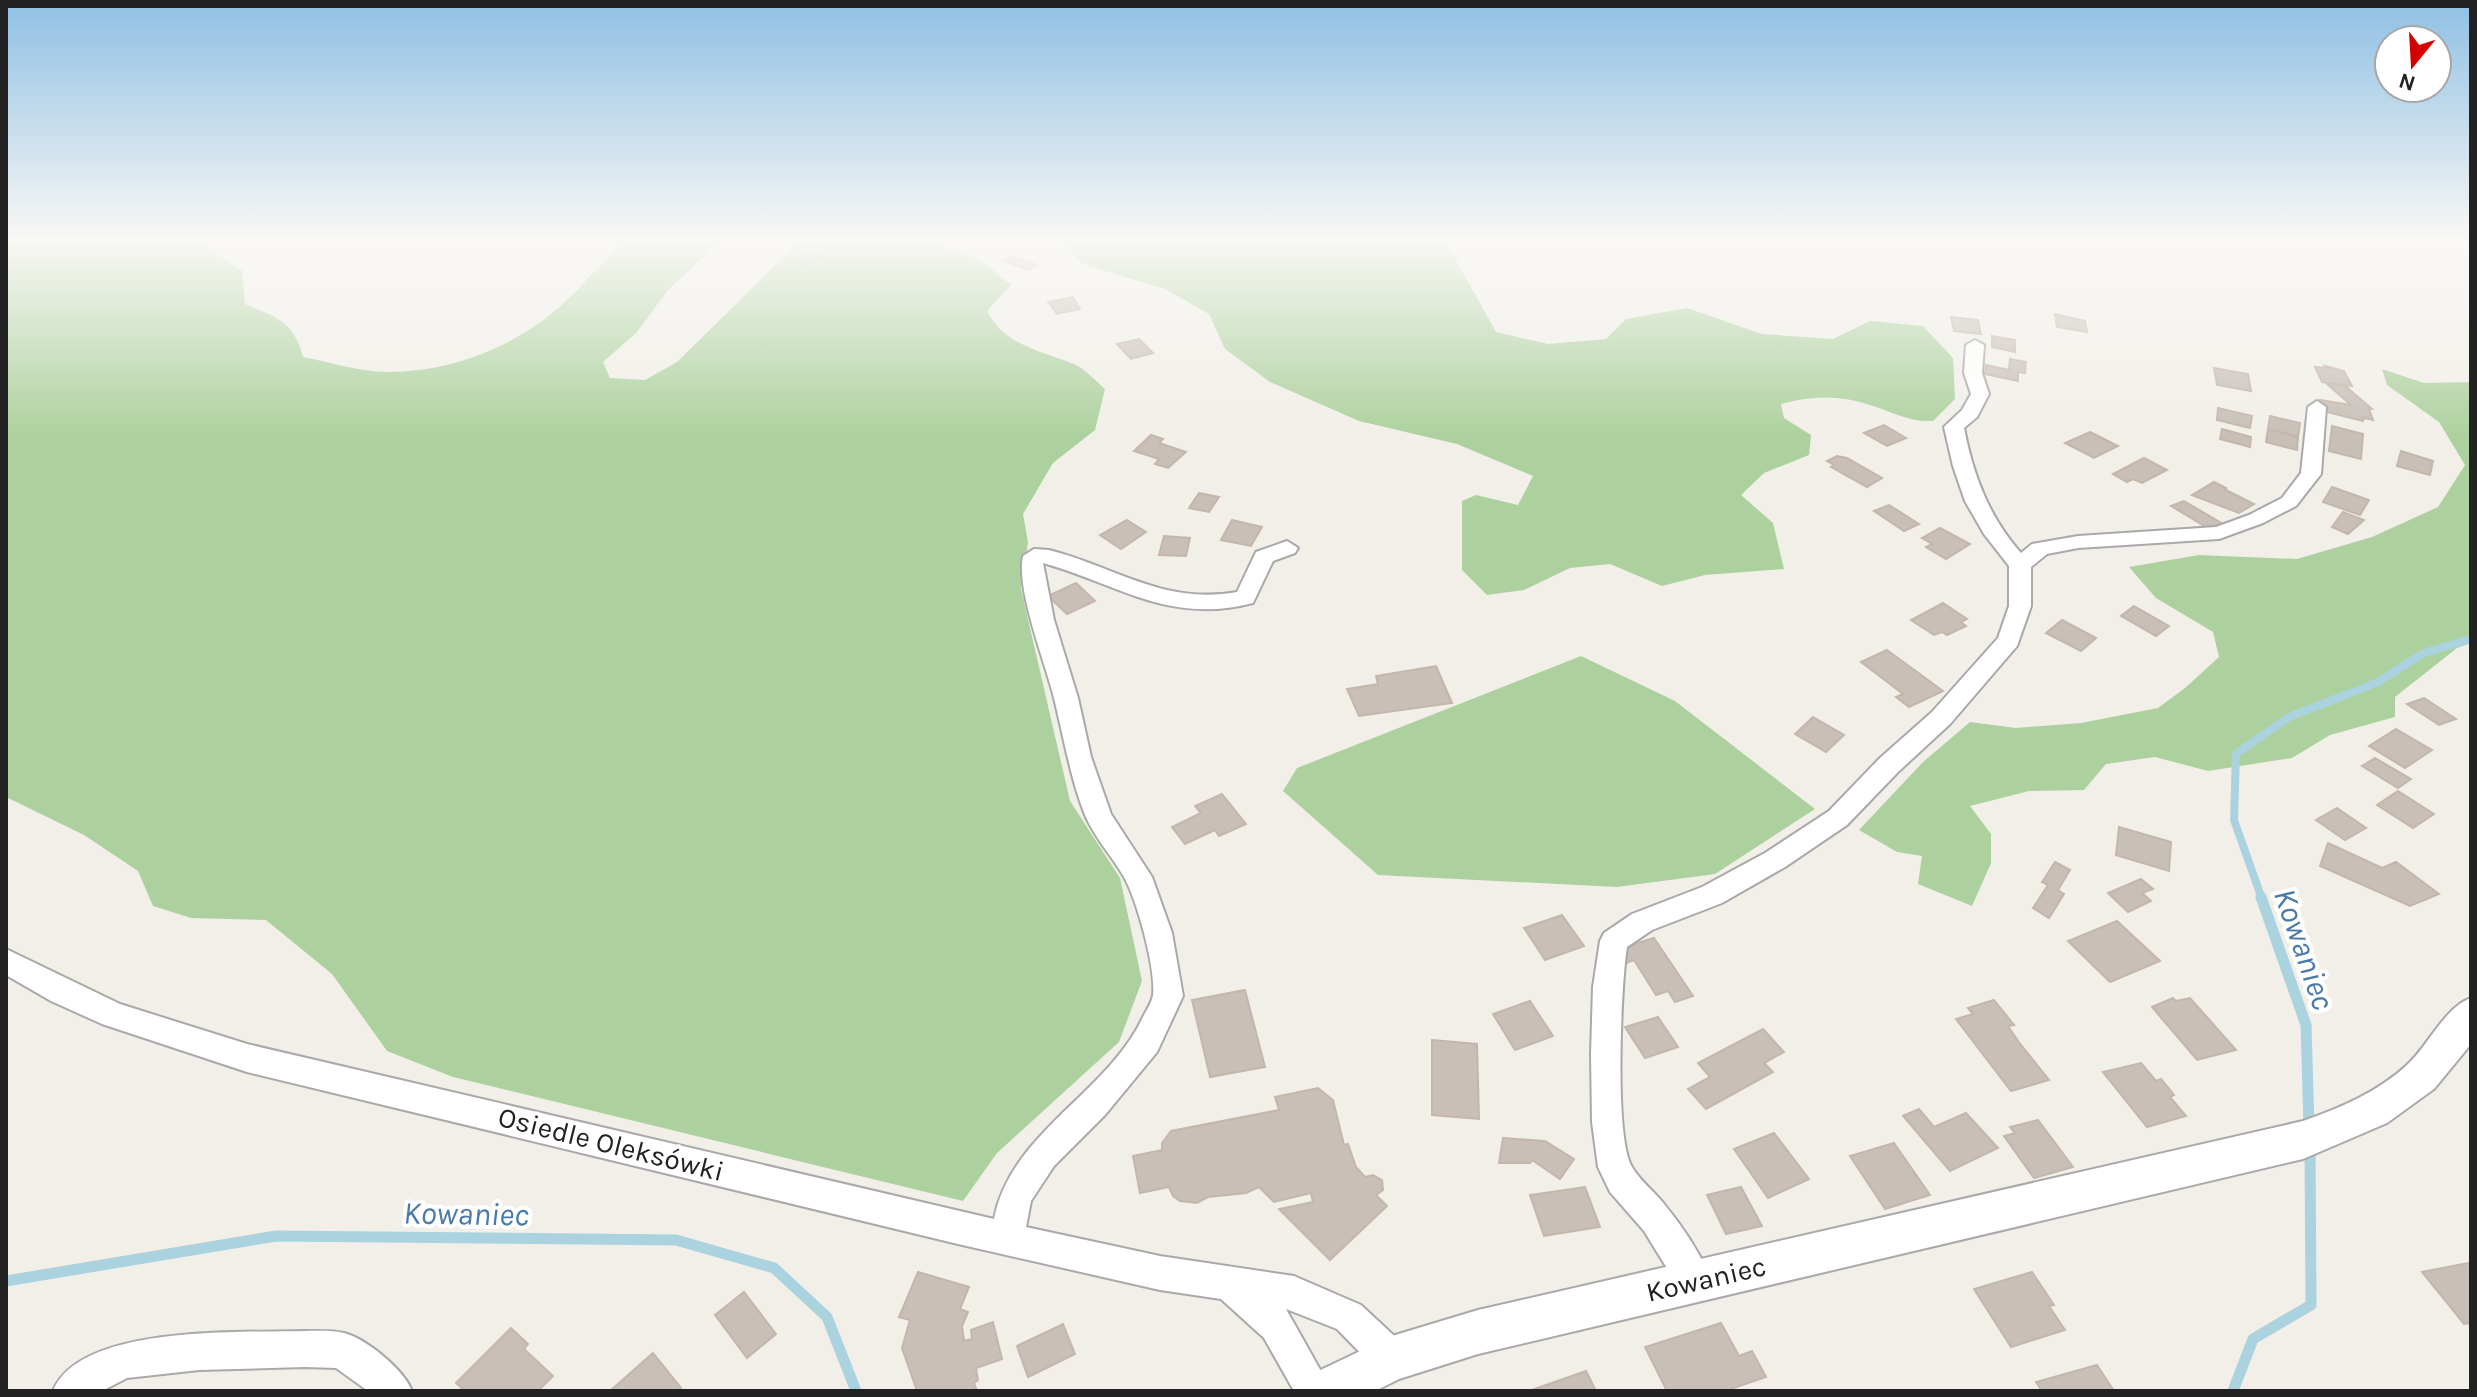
<svg xmlns="http://www.w3.org/2000/svg" width="2477" height="1397" font-family="Karla,sans-serif">
  <style>
    .forest { fill: #add19e }
    .lines { fill: none; stroke-linecap: round; stroke-linejoin: round }
    .stream-far1 { stroke: #aad3df; stroke-width: 8 }
    .stream { stroke: #aad3df; stroke-width: 11 }
    .building { fill: #c7bfb8; stroke: #c4b6ab; stroke-width: 2 }
    .minor-casing { stroke: #a9a9a9; stroke-width: 4 }
    .tertiary-casing { stroke: #a9a9a9; stroke-width: 4 }
    .minor { fill: #fff; fill-rule: evenodd }
    .tertiary { fill: #fff; fill-rule: evenodd }
    .labels { text-anchor: middle; dominant-baseline: central; stroke-width: 8; stroke-linejoin: round; paint-order: stroke }
    .near-street-label { font-size: 28px; fill: #222; stroke: #fff }
    .near-water-label { font-size: 32px; font-style: italic; fill: #4a7aab; stroke: #fff }
  </style>
  <rect width="100%" height="100%" fill="#f2efe9"/>
  <g class="forest">
    <path d="M6,240H197L242,271L245,304C276,317 294,321 303,357C330,362 360,372 388,372C453,372 518,346 566,301C587,281 605,259 627,240H721L668,290L637,332L603,362L610,378L645,380L677,362L801,240H941L942,246L982,261L1011,285L987,311C1006,347 1041,350 1076,365C1086,370 1096,381 1105,389L1095,430L1053,463L1023,514L1028,542L1021,589L1070,801L1120,878L1142,981L1119,1042L997,1153L963,1201L453,1077L387,1051L332,974L266,920L191,918L153,906L138,871L84,835L6,797Z"/>
    <path d="M1065,240H1445L1496,332L1548,344L1606,339L1626,319L1687,308L1762,334L1833,339L1870,321L1923,326L1953,358L1955,399L1933,421C1909,422 1895,413 1873,406C1841,395 1813,395 1781,404L1784,418L1811,435L1809,455L1764,473L1741,495L1773,523L1784,569L1705,575L1662,586L1610,564L1570,568L1524,590L1487,595L1462,570V501L1476,495L1518,505L1533,476L1457,444L1359,421L1270,382L1225,349L1209,314L1165,289L1082,264L1064,245Z"/>
    <polygon points="2382,369 2424,383 2471,382 2471,643 2457,648 2395,697 2395,717 2330,735 2292,758 2208,771 2155,757 2106,764 2084,790 2029,791 1970,806 1991,834 1991,863 1972,906 1918,884 1922,856 1897,852 1859,830 1923,762 1970,722 2016,728 2081,723 2158,708 2185,688 2219,657 2213,632 2156,598 2129,567 2199,555 2297,559 2372,537 2438,507 2465,465 2439,422 2387,385"/>
    <polygon points="1581,656 1675,701 1815,809 1715,874 1617,887 1378,875 1283,791 1297,768"/>
  </g>
  <g class="lines">
    <polyline class="stream-far1" points="2262,899 2234,820 2236,754 2289,717 2376,683 2424,653 2471,639"/>
    <g class="stream">
      <polyline points="2261,897 2306,1025 2309,1127"/>
      <polyline points="6,1281 276,1236 676,1240 774,1268 827,1317 856,1391"/>
      <polyline points="2233,1391 2253,1339 2311,1305 2310,1148"/>
    </g>
  </g>
  <g class="building">
    <polygon points="807,253 819,255 806,265 794,263"/>
    <polygon points="1012,256 1037,265 1028,270 1003,261"/>
    <polygon points="1073,297 1080,309 1057,314 1048,302"/>
    <polygon points="2055,314 2085,321 2087,332 2057,327"/>
    <polygon points="1951,317 1978,320 1981,334 1954,331"/>
    <polygon points="1992,336 2015,340 2015,352 1992,347"/>
    <polygon points="1139,339 1153,353 1131,359 1117,344"/>
    <polygon points="2010,359 2026,362 2025,373 2018,372 2018,381 1985,374 1986,365 2009,370"/>
    <polygon points="2325,366 2344,371 2352,386 2322,382 2315,367 2327,368"/>
    <polygon points="2214,368 2248,374 2251,391 2217,385"/>
    <polygon points="2326,383 2344,385 2372,409 2369,409 2373,420 2364,418 2363,421 2323,411 2320,400 2351,405"/>
    <polygon points="2218,408 2252,416 2250,428 2217,420"/>
    <polygon points="2270,416 2300,423 2298,437 2268,429"/>
    <polygon points="1884,425 1906,438 1887,446 1864,433"/>
    <polygon points="2332,426 2363,434 2361,459 2329,451"/>
    <polygon points="2222,429 2251,437 2250,447 2220,439"/>
    <polygon points="2268,429 2298,437 2297,450 2266,442"/>
    <polygon points="2090,432 2118,446 2094,458 2065,443"/>
    <polygon points="1151,435 1163,439 1159,443 1186,452 1168,468 1155,464 1159,459 1134,451"/>
    <polygon points="2401,451 2433,461 2430,475 2397,466"/>
    <polygon points="1837,456 1847,458 1882,478 1867,487 1831,467 1834,465 1827,461"/>
    <polygon points="2144,458 2167,470 2142,483 2133,479 2127,482 2113,474"/>
    <polygon points="2214,482 2226,488 2224,489 2254,504 2239,513 2192,495"/>
    <polygon points="2332,487 2369,500 2360,515 2323,502"/>
    <polygon points="1199,493 1219,497 1209,512 1189,508"/>
    <polygon points="2184,501 2223,524 2206,527 2171,506"/>
    <polygon points="1889,505 1919,524 1904,531 1874,511"/>
    <polygon points="2343,512 2364,520 2348,534 2332,527"/>
    <polygon points="1127,520 1146,532 1121,549 1100,535"/>
    <polygon points="1232,520 1262,527 1251,546 1221,540"/>
    <polygon points="1940,528 1970,544 1946,559 1926,547 1932,544 1922,538"/>
    <polygon points="1164,536 1190,538 1186,556 1159,555"/>
    <polygon points="1076,583 1095,601 1067,614 1048,596"/>
    <polygon points="1943,603 1967,619 1961,622 1966,626 1947,635 1942,632 1934,635 1911,620"/>
    <polygon points="2134,606 2169,626 2156,636 2121,616"/>
    <polygon points="2062,620 2096,638 2081,651 2046,633"/>
    <polygon points="1887,650 1943,691 1909,707 1896,697 1903,694 1861,662"/>
    <polygon points="1436,666 1452,703 1359,716 1347,689 1378,684 1376,676"/>
    <polygon points="2424,698 2456,719 2439,725 2407,704"/>
    <polygon points="1813,717 1844,735 1826,752 1795,734"/>
    <polygon points="2396,729 2432,750 2405,768 2369,746"/>
    <polygon points="2375,758 2411,779 2398,788 2362,766"/>
    <polygon points="2398,791 2434,814 2413,828 2377,805"/>
    <polygon points="1222,794 1246,824 1219,836 1215,830 1185,844 1172,827 1201,813 1195,806"/>
    <polygon points="2337,808 2366,828 2345,840 2316,820"/>
    <polygon points="2119,827 2171,842 2169,871 2116,855"/>
    <polygon points="2328,843 2382,868 2396,862 2439,894 2410,906 2320,866"/>
    <polygon points="2055,862 2070,870 2058,890 2064,894 2049,918 2033,908 2048,885 2042,882"/>
    <polygon points="2141,879 2153,889 2142,893 2151,901 2128,912 2108,893"/>
    <polygon points="1562,915 1584,946 1545,960 1524,928"/>
    <polygon points="2117,921 2160,961 2110,982 2068,941"/>
    <polygon points="1654,938 1693,996 1675,1002 1668,991 1656,995 1634,960 1626,963 1620,954 1624,947"/>
    <polygon points="1245,990 1265,1067 1210,1077 1192,1000"/>
    <polygon points="2173,998 2176,1001 2190,998 2236,1050 2197,1060 2152,1007"/>
    <polygon points="1994,1000 2014,1025 2008,1026 2018,1041 2049,1080 2011,1091 1956,1019 1973,1014 1968,1008"/>
    <polygon points="1530,1001 1553,1036 1515,1050 1493,1014"/>
    <polygon points="1658,1017 1678,1047 1645,1058 1625,1027"/>
    <polygon points="1763,1029 1784,1052 1764,1063 1773,1072 1706,1109 1688,1089 1710,1077 1698,1063"/>
    <polygon points="1432,1040 1477,1044 1479,1119 1432,1115"/>
    <polygon points="2141,1063 2156,1081 2161,1079 2174,1095 2170,1097 2186,1116 2147,1127 2103,1072"/>
    <polygon points="1318,1088 1333,1100 1344,1145 1348,1144 1356,1167 1365,1177 1373,1175 1382,1180 1383,1190 1376,1195 1387,1206 1330,1260 1279,1209 1313,1202 1311,1193 1274,1202 1259,1187 1246,1193 1208,1197 1197,1203 1180,1201 1173,1196 1169,1187 1140,1193 1133,1156 1162,1150 1162,1143 1171,1131 1279,1110 1275,1097"/>
    <polygon points="1919,1109 1934,1127 1966,1113 1998,1148 1950,1171 1903,1116"/>
    <polygon points="2038,1120 2073,1167 2034,1178 2004,1136 2015,1133 2010,1127"/>
    <polygon points="1774,1133 1809,1179 1768,1198 1734,1149"/>
    <polygon points="1503,1138 1545,1141 1574,1159 1560,1179 1532,1160 1530,1163 1499,1163"/>
    <polygon points="1894,1143 1930,1195 1885,1209 1850,1156"/>
    <polygon points="1585,1187 1600,1227 1544,1236 1530,1195"/>
    <polygon points="1741,1187 1762,1226 1726,1234 1707,1195"/>
    <polygon points="2468,1263 2471,1267 2471,1323 2464,1324 2422,1272"/>
    <polygon points="918,1272 969,1287 960,1309 968,1312 962,1326 964,1341 972,1339 971,1330 993,1322 1002,1359 976,1368 978,1380 974,1383 977,1391 917,1391 902,1348 910,1320 899,1317"/>
    <polygon points="2032,1272 2054,1305 2049,1306 2065,1330 2011,1347 1974,1289"/>
    <polygon points="744,1292 776,1334 747,1358 715,1315"/>
    <polygon points="1721,1323 1739,1356 1752,1351 1766,1377 1725,1391 1667,1391 1645,1347"/>
    <polygon points="1063,1324 1075,1354 1028,1377 1017,1346"/>
    <polygon points="511,1328 528,1344 524,1349 553,1376 538,1391 465,1391 456,1383"/>
    <polygon points="653,1353 681,1388 678,1391 610,1391"/>
    <polygon points="2097,1365 2114,1391 2042,1391 2036,1382"/>
    <polygon points="1586,1371 1596,1391 1529,1391"/>
  </g>
  <g class="lines">
    <g class="minor-casing">
      <g id="minor">
        <path d="M1975,340L1984,345L1982,373L1989,394L1977,417L1964,428C1973,475 1989,517 2021,553L2032,544L2078,536L2216,527L2249,515L2282,498L2301,473L2308,407L2317,401L2326,407L2321,474L2296,506L2263,523L2219,539L2078,548L2047,554L2031,567V606L2017,646L1950,724L1898,772L1847,825L1785,867L1722,903L1652,930L1627,947C1621,985 1614,1137 1632,1167C1640,1181 1654,1191 1664,1204C1683,1227 1701,1254 1712,1282L1707,1294L1695,1299L1683,1294L1644,1231L1610,1192L1598,1167L1592,1122L1591,1054L1593,987L1600,941L1604,933L1632,914L1702,887L1765,853L1829,811L1880,758L1932,712L1998,638L2009,606V566L1984,534L1965,501L1953,466L1944,427L1962,410L1971,394L1964,373L1966,345Z"/>
        <path d="M1287,541L1298,548L1295,553L1273,561L1253,603C1169,625 1118,584 1043,563L1054,620L1078,698L1091,757L1111,814L1152,877L1172,933L1183,996L1157,1052L1105,1115L1054,1166L1031,1201L1026,1227L1160,1256L1294,1276L1361,1305L1405,1346L1410,1359L1405,1372L1392,1377L1379,1372L1337,1329L1286,1309L1332,1391H1294L1264,1338L1221,1299L1160,1290L958,1244L247,1072L102,1024L51,1001L6,975V949L120,1004L247,1044L994,1219C1011,1132 1107,1094 1143,1017C1146,1011 1152,1002 1153,995C1156,969 1137,900 1124,877C1112,856 1094,837 1085,815C1070,777 1064,738 1054,698C1045,661 1016,591 1023,556L1034,549L1049,550C1116,567 1163,605 1237,592L1256,552Z"/>
        <path d="M305,1331C317,1331 332,1330 344,1333C367,1339 404,1370 412,1391H368L336,1368L305,1367L199,1370L127,1378L102,1391H53C80,1324 243,1333 305,1331Z"/>
      </g>
    </g>
    <g class="tertiary-casing">
      <path id="tertiary" d="M2471,998V1044L2434,1089L2387,1123L2303,1159L1478,1354L1399,1379L1375,1391H1303L1310,1375L1392,1336L1478,1310L2303,1121C2340,1108 2378,1092 2407,1065C2429,1045 2444,1008 2471,998Z"/>
    </g>
    <use href="#minor" class="minor"/>
    <use href="#tertiary" class="tertiary"/>
  </g>
  <linearGradient id="sky" x2="0" y2="1"><stop stop-color="#8fc0e4"/><stop offset="0.55" stop-color="#f9f8f5"/><stop offset="1" stop-color="#f9f8f5" stop-opacity="0"/></linearGradient>
  <rect width="2477" height="436" fill="url(#sky)"/>
  <g class="labels">
    <g class="near-street-label">
      <text transform="translate(611 1144) rotate(14)">Osiedle Oleksówki</text>
      <text transform="translate(1706 1279) rotate(-13)">Kowaniec</text>
    </g>
    <g class="near-water-label">
      <text transform="translate(2304 949) rotate(71)">Kowaniec</text>
      <text transform="translate(466 1214) rotate(1)">Kowaniec</text>
    </g>
  </g>
  <rect width="2477" height="1397" fill="none" stroke="#222222" stroke-width="16"/>
  <g transform="translate(2413 64) rotate(198)"><circle r="38" fill="#ffffff" stroke="#a7a7a7" stroke-width="2"/>
  <path d="M0-6L14 30L0 20L-14 30Z" fill="#d40000"/>
  <text y="-12" font-size="22" font-weight="bold" text-anchor="middle" fill="#222222">N</text>
  </g>
</svg>
